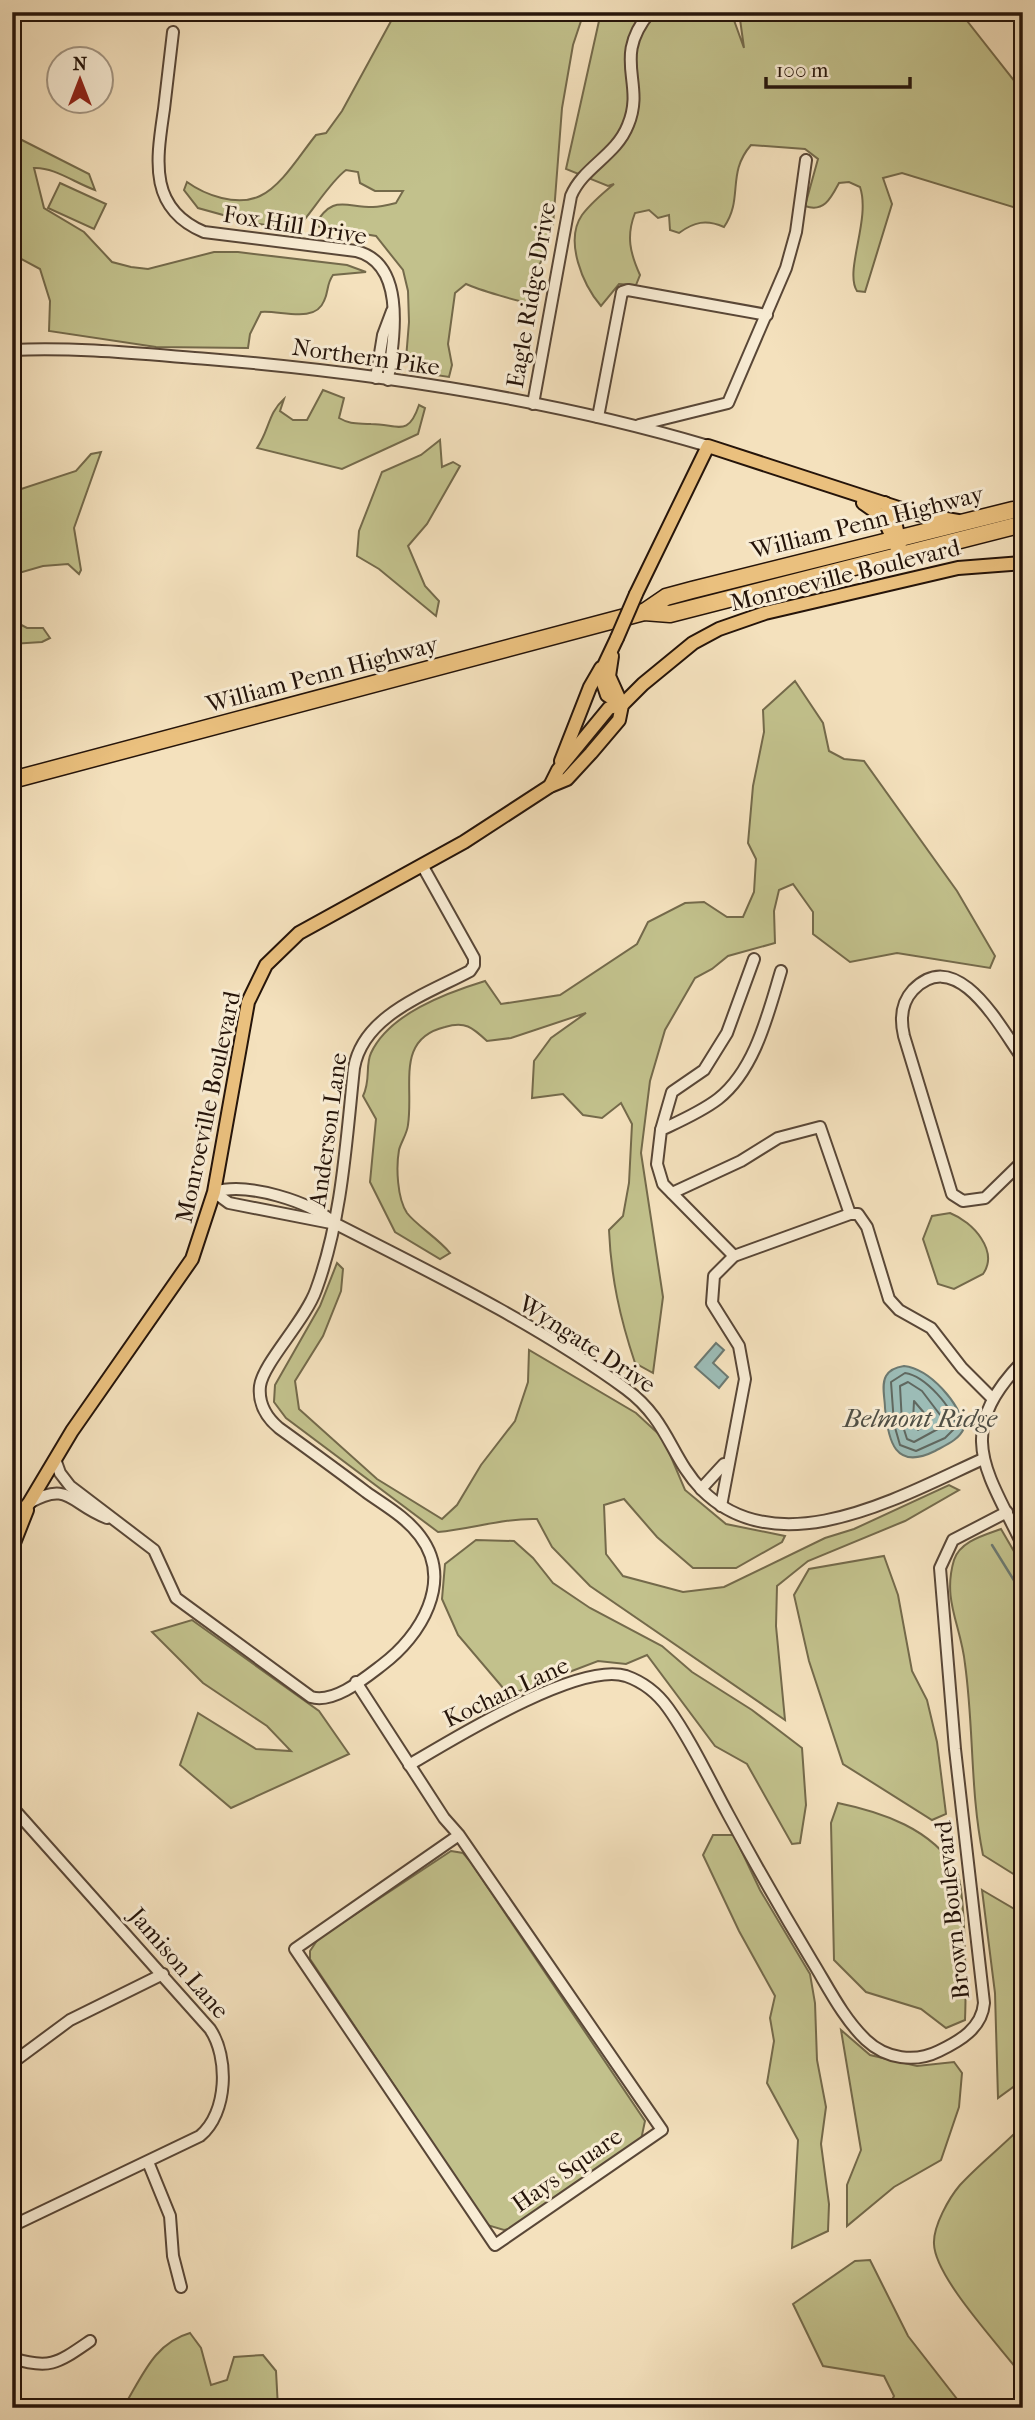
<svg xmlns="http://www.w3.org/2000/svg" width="1035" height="2420" font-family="'IM FELL French Canon',serif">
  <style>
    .green { fill: #c2c18c; stroke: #746a4b; stroke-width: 2 }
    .water { fill: #9cbcb6; stroke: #6c7971; stroke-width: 2 }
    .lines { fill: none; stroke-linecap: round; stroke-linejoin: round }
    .shore { stroke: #606860; stroke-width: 2 }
    .stream { stroke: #6c7971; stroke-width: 2.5 }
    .minor-casing { stroke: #594737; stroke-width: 14 }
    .major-casing { stroke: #25140a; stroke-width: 16 }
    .highway-casing { stroke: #25140a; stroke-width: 19 }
    .minor { stroke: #f8ecd4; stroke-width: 10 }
    .major { stroke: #eac07e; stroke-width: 12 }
    .highway { stroke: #eac07e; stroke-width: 16 }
    .major-bridge-casing { stroke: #25140a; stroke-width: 16; stroke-linecap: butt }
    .major-bridge { stroke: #eac07e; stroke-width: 12 }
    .labels { text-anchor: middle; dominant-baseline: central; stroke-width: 6; stroke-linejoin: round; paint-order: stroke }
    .street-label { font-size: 24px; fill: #25140a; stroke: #f8ecd4 }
    .water-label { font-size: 26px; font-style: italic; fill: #4f4f46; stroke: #f8ecd4 }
  </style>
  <rect width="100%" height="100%" fill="#f4e1bd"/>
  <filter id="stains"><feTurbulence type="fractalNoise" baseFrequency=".00286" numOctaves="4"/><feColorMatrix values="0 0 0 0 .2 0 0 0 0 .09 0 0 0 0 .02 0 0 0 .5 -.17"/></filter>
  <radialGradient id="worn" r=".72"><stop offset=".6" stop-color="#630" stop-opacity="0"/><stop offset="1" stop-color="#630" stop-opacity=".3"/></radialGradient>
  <g class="green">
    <path d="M396,12H584L573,45L562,108L553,225L545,253L536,272L531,303C522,303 477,289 466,284L455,293L448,344L452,365L449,377L416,372L406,359L409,322L408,291L403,270L376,236L314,226C333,194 343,207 373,207C380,207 388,205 396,203L403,191H375L360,183L358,172L346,170C331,181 314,209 300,225L280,227L252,223L198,208L184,190L187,182C205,195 237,207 260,196C282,186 301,153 316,135L326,133L342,111Z"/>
    <path d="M601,12H731L744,48L739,12H960L1023,92V210L902,173L883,178L892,204L865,292L857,291C844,271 871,219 860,187L849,182L839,183C831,198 824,213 805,206L818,159L805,149L751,145C726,174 744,198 724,227C706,219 694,222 679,233L670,230L669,215L658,218L649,210L635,213C626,236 630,253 640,275L636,285L619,284L601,306C583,285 564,241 582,215C591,203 603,193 614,184L608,186L566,169Z"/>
    <path d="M12,135L89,174L95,190C75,183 54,167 34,168L44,208L84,232L112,262L131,267L148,269L214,252H238L347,265L366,272L333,275C326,285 329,291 324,301C315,324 280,310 261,312L250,334L248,348L156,347L49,331L50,301L40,269L12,254Z"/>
    <polygon points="60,183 106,204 94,229 48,208"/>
    <path d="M323,390L344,398L339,418C351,425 358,423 371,424C398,424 408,438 419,405L425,408L418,434L342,469L257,448C269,431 268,413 284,399L280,411L293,420H307Z"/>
    <polygon points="440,440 442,467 453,462 460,466 427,524 408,546 425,586 439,601 436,616 379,569 357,556 359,531 382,472 421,455"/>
    <polygon points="101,452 74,528 81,570 79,574 68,564 43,566 12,575 12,492 76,471 91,454"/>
    <polygon points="12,620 27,628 43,628 50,638 42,642 12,644"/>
    <path d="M795,681L823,723L829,751L844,759L864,761L957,891L995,956L990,968L897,953L850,962L813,934V912L793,884L779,890L774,911L775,943L728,956L712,969L695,978L665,1030L650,1081L641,1153L663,1297L653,1373L635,1363C620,1318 611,1278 609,1230L623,1216L629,1183L632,1124L621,1103L602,1118L583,1115L563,1094L532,1098L534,1061L551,1038L586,1013L511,1038L487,1041C472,1027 465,1021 445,1027C395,1039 414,1086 408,1125C407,1134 401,1142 399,1150C396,1167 397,1198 407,1213C416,1225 439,1239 450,1253L440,1259L395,1232L370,1182L376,1119L363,1096C371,1080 365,1066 371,1053C389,1014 446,993 485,981L501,1004L560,995L637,944L648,922L685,903L704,902L727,917H743L754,892L756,859L748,843L753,786L764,732L763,710Z"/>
    <path d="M950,1213C973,1222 999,1251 983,1274L954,1289L938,1284L923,1239L932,1216Z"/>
    <path d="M337,1263L343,1269L341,1291L323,1336L295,1381L299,1409L377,1479L442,1519L457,1505L481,1465L515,1421L528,1382L529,1350L636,1413L663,1438L685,1490L726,1524L785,1536L782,1542L736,1568H693L657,1537L624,1499L604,1505L606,1554L623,1576L683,1592L724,1587L825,1538L854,1529L949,1485L959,1490L905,1521L808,1561L777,1586L776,1626L785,1720L590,1586L552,1547L537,1519C503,1518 472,1529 438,1532L286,1418L274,1402L275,1385L320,1306Z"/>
    <path d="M1001,1529L1023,1567V1880L983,1855C970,1792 974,1728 965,1664C961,1625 942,1600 954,1560C960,1541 985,1535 1001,1529Z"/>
    <polygon points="476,1540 514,1541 533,1558 553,1583 590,1608 662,1646 692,1672 752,1710 802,1748 806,1805 800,1843 792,1844 747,1764 715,1746 647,1655 626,1664 598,1661 509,1695 458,1635 442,1599 445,1564"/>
    <polygon points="884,1556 898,1595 912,1671 927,1700 937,1742 946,1814 932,1820 843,1764 809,1661 794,1595 809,1569"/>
    <polygon points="192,1620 319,1711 349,1754 231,1808 180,1765 198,1713 256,1749 291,1751 267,1726 203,1683 152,1632"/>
    <path d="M838,1803C882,1812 932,1829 956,1870C966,1886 966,1995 965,2020L946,2028L921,2009L866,1992L834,1960L831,1823Z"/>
    <polygon points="713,1835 734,1835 760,1890 810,1974 815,2003 817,2060 826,2107 821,2144 829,2204 828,2231 792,2248 798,2140 767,2083 774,2041 770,2018 775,1996 739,1931 703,1855"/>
    <polygon points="451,1851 463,1853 470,1861 645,2121 641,2140 513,2228 504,2230 487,2225 310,1959 310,1951 318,1939"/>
    <polygon points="982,1890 1023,1914 1023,2080 998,2098 995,1993"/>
    <polygon points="841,2030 870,2055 917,2066 954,2062 962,2073 959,2107 941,2160 894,2187 847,2226 847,2185 861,2150"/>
    <path d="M1023,2125V2377C1001,2347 935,2278 934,2244C933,2226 949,2198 960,2185C979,2164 1003,2146 1023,2125Z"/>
    <polygon points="870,2260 908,2336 964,2408 888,2408 894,2396 884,2376 823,2366 793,2304 855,2261"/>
    <path d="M190,2333L201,2348L211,2385L227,2380L234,2357L263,2355L276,2371L278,2408H123C142,2377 154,2343 190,2333Z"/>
  </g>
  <g class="water">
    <polygon points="716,1343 724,1350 713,1363 728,1377 719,1388 695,1367"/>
    <path d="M904,1366C930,1369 960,1403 964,1428C959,1440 946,1445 935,1451C895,1471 888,1441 885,1408C885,1399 881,1385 886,1376C890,1369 897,1367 904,1366Z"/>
  </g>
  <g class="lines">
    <g class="shore">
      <path d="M905,1373C925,1376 953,1407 956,1427L945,1438L916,1451L900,1445L894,1424L891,1382Z"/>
      <polygon points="908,1382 922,1391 947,1424 914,1442 907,1439 902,1423 900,1386"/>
      <polygon points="914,1401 931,1421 918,1430 913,1421"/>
    </g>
    <polyline class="stream" points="992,1545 1023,1595"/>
    <g class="minor-casing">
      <g id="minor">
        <polyline points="1019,12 1023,16"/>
        <path d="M173,32C170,58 167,83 164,109C157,158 147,208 204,232L356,251C408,264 393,341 388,380"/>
        <path d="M12,350C78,347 143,354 208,359C375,373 547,398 708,446"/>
        <polyline points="376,378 383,335 392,311"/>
        <path d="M533,404L571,196C583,167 616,156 628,125C646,82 611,59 650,12"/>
        <polyline points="598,417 622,292 628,290 767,315"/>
        <polyline points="639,425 728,403 786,268 796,232 806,160"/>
        <path d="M1023,1059C1001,1029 958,944 913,990C901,1003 900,1019 904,1036L952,1194L963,1201L985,1198L1023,1161"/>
        <polyline points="661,1130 672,1092 704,1070 727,1033 754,959"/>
        <path d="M214,1192C248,1182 309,1201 336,1224C434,1274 537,1324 626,1389C669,1421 670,1457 702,1490C779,1567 903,1495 983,1459"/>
        <polyline points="214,1192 229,1203 336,1224"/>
        <polyline points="672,1193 741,1161 778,1138 820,1127 850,1214"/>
        <path d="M734,1256L663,1184L657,1164L661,1130C680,1121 701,1112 718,1099C755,1070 768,1014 781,971"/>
        <path d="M1023,1361C953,1433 986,1469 1023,1546"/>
        <path d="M55,1459L60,1473L70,1486L154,1550L176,1598L311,1697C334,1704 365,1678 382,1665C421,1636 454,1581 420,1536C406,1517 384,1505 366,1492C337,1470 308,1449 279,1428C266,1417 258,1404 260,1386C263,1363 305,1321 316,1290C342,1219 346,1143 354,1068C363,1015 427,994 470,971L474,965V958L422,865"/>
        <polyline points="701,1489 724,1464"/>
        <path d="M29,1503C69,1480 70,1504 107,1518"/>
        <polyline points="721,1506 745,1379 739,1346 712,1303 714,1276 734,1256 850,1214 858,1214 867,1227 889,1299 899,1310 931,1328 962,1368 992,1398"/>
        <polyline points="356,1682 444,1818 459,1835 662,2130 495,2245 295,1949 459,1835"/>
        <path d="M409,1765C453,1739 579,1661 626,1676C643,1682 658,1694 668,1708C691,1740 709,1779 728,1814C755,1864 783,1913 812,1961C828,1987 843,2018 866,2040C886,2059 915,2063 939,2051C960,2041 982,2028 984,2003L955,1749L940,1568L953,1540L1007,1512"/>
        <path d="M12,1807L210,2029C229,2057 228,2113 200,2136L12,2226"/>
        <polyline points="12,2063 70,2020 163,1974"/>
        <polyline points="148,2162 170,2216 173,2256 181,2287"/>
        <path d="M12,2358C50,2370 58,2363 90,2341"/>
      </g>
    </g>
    <g class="major-casing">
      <g id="major">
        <polyline points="863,503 883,517 900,555"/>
        <polyline points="885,503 894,517 900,544"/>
        <polyline points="636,594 708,446 917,514 958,521"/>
        <polyline points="617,638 600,674 607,695 622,705"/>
        <polyline points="612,656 609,676 622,705"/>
        <polyline points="561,761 590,687 601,668"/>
        <polyline points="550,786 558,770 609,708 622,705"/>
        <polyline points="12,1524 29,1503 72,1431 192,1259 214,1192 248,1002 266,965 299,933 464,842 550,786 567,779 591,753 619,720 622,705 643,684 693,643 719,629 765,613 958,568 1023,563"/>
        <polyline points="12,1548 27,1510"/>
      </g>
    </g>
    <g class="highway-casing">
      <g id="highway">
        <polyline points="644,612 666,597 692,590 1013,510 1023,511"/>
        <polyline points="12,780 644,612 670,614 1023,524"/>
      </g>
    </g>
    <use href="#minor" class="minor"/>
    <use href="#major" class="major"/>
    <use href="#highway" class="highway"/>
    <g class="major-bridge-casing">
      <polyline id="major-bridge" points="617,638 636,594"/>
    </g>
    <use href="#major-bridge" class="major-bridge"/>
  </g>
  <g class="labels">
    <g class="street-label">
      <text transform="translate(295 225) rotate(9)">Fox Hill Drive</text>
      <text transform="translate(531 295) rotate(-80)">Eagle Ridge Drive</text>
      <text transform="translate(366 357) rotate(8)">Northern Pike</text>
      <text transform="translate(867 522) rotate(-14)">William Penn Highway</text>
      <text transform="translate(845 575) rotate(-14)">Monroeville Boulevard</text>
      <text transform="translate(322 674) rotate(-15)">William Penn Highway</text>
      <text transform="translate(208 1107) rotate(-78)">Monroeville Boulevard</text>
      <text transform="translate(328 1130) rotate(-82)">Anderson Lane</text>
      <text transform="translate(587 1344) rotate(33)">Wyngate Drive</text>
      <text transform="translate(506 1692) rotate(-25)">Kochan Lane</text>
      <text transform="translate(952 1910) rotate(-96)">Brown Boulevard</text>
      <text transform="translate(179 1963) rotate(49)">Jamison Lane</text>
      <text transform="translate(567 2170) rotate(-35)">Hays Square</text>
    </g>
    <g class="water-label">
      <text x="920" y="1418">Belmont Ridge</text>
    </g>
  </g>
  <rect width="1035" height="2420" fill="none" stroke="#f4e1bd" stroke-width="42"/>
  <rect x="14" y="14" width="1007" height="2392" fill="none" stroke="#25140a" stroke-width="3.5"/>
  <rect x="21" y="21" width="993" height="2378" fill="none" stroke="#25140a" stroke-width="2"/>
  <g transform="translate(80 80)"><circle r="33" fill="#f8ecd4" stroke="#a49683" stroke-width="2"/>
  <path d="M0-5L12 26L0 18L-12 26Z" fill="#8f2418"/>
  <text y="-10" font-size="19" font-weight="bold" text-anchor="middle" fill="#25140a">N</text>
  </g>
  <path d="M766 77v10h144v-10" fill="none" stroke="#25140a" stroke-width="3.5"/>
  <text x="776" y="77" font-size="21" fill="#25140a" stroke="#f8ecd4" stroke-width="5" paint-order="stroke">100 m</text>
  <rect width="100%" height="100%" filter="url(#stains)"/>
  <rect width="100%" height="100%" fill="url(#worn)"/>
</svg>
